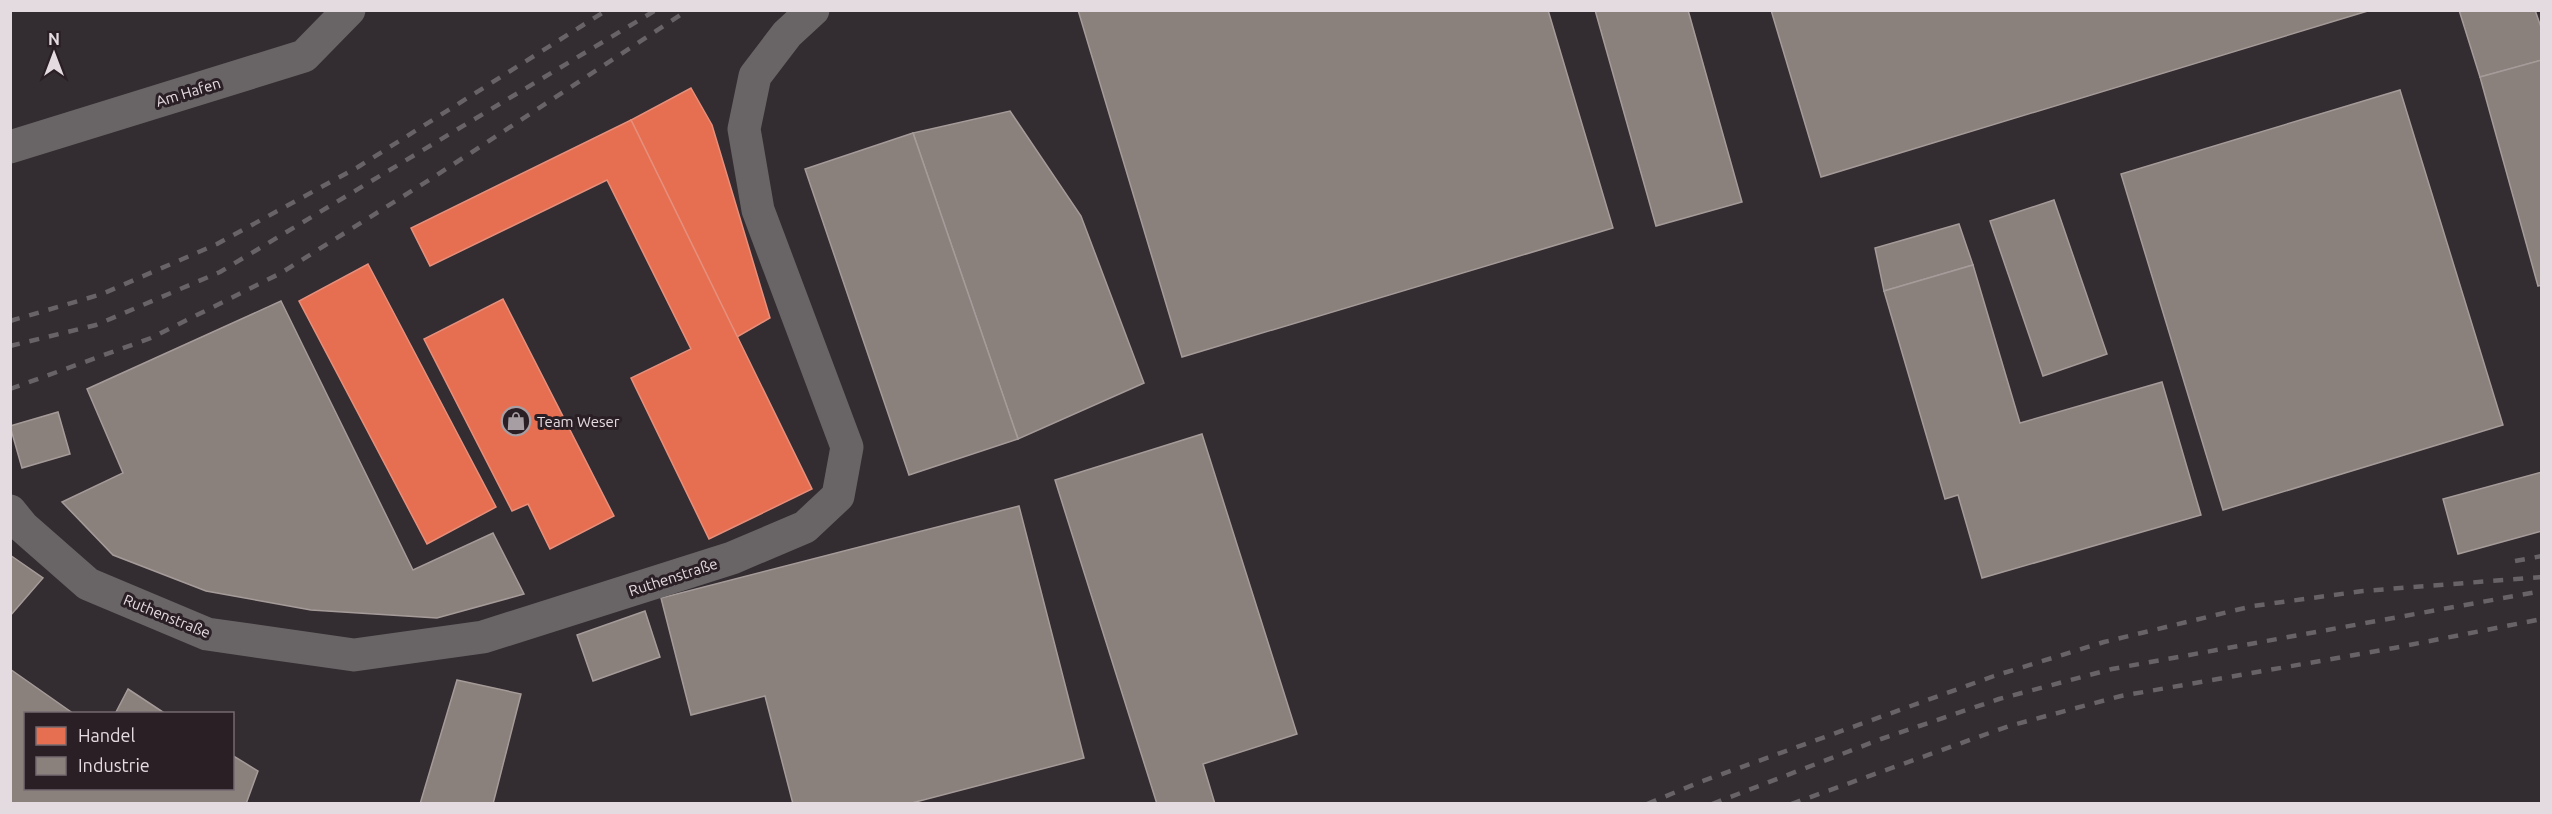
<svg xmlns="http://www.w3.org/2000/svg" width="2552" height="814" font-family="Ubuntu,sans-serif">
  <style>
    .shops { fill: #e76f51; stroke: #e68f7c; stroke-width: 1.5 }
    .industry { fill: #8a817c; stroke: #a59c9a; stroke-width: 1.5 }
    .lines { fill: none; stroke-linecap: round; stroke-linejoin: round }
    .minor { stroke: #696567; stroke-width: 33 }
    .rail { stroke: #686366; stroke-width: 4.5; stroke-dasharray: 10 10; stroke-linecap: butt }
    .labels { text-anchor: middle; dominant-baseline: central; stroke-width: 6; stroke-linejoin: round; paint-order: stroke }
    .street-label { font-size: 15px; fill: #e4dbe0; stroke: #2b1f26 }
    .poi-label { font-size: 15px; fill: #e4dbe0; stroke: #2b1f26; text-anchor: start }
  </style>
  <rect width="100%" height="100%" fill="#332c30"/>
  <g class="shops">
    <polygon points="691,88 712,125 770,318 737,337 631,120"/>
    <polygon points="631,120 812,489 709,539 631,378 691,349 607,180 430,266 411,228"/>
    <polygon points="368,264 496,507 427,544 299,301"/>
    <polygon points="503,299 614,516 550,549 528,504 512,511 424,339"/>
  </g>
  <g class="industry">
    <polygon points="1078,10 1548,10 1613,228 1182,357"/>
    <polygon points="1595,10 1688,10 1742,202 1656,226"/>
    <polygon points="1771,10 2371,10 1821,177"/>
    <polygon points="2459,10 2535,10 2542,30 2542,60 2480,77"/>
    <polygon points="2542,60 2542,285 2538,286 2480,77"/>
    <polygon points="2400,90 2503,425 2223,510 2121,174"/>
    <polygon points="1010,111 1081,216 1144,383 1018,439 913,133"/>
    <polygon points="913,133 1018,439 909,475 805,169"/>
    <polygon points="2054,200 2107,354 2043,376 1990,221"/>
    <polygon points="1959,224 1973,265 1884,291 1875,248"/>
    <polygon points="1973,265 2020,423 2162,382 2201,515 1982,578 1958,495 1945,499 1884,291"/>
    <polygon points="281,301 413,570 493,533 524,594 437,618 311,610 206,591 113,555 62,502 123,473 87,389"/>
    <polygon points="58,412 70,454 22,468 10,426"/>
    <polygon points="1202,434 1297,734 1203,764 1215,804 1157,804 1055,480"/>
    <polygon points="2542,472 2542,531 2458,554 2443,499"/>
    <polygon points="1019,506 1084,758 908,804 793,804 765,696 691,715 661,598"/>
    <polygon points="10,555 43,578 10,616"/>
    <polygon points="645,611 660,657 593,681 577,635"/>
    <polygon points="10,669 74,714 26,714 26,788 232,788 232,755 258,771 246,804 10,804"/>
    <polygon points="457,680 521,694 493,804 420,804"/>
    <polygon points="128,689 166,714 115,714"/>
  </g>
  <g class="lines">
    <g class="minor">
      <polyline points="10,147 304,56 349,10"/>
      <polyline points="10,511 23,527 88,584 207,634 354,655 483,637 732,558 805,527 838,496 847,447 758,210 744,129 755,76 787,34 813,10"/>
    </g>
    <g class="rail">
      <polyline points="10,321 102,294 217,244 358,167 607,10"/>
      <polyline points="10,346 96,325 220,272 656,10"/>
      <polyline points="10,389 151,338 281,273 437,175 688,10"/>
      <polyline points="2515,561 2542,556"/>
      <polyline points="1647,804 1700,782 1994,676 2104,642 2253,606 2363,591 2542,577"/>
      <polyline points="1712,804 1881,739 1999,699 2112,669 2542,591"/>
      <polyline points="1791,804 2009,726 2121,696 2394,648 2542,619"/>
    </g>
  </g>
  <defs>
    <g id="shop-ring" transform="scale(1.5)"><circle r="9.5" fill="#2b1f26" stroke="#a69ea2" stroke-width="1.5"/><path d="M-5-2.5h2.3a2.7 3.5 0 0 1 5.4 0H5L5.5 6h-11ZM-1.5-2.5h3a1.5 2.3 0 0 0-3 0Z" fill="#a69ea2"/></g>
  </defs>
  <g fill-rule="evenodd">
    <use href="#shop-ring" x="516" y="421"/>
  </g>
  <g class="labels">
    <g class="street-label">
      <text transform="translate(188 92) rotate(-17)">Am Hafen</text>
      <text transform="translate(673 577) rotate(-18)">Ruthenstraße</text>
      <text transform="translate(167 616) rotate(22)">Ruthenstraße</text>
    </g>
    <g class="poi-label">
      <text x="537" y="421">Team Weser</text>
    </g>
  </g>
  <rect width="2552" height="814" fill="none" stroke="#e4dbe0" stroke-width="24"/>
  <rect x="24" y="712" width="210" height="78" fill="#2b1f26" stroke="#756a70" stroke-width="1.5"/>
  <rect x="36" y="727" width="30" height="18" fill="#e76f51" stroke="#756a70" stroke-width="1.5"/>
  <text x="78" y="742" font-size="18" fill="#e4dbe0">Handel</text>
  <rect x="36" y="757" width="30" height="18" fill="#8a817c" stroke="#756a70" stroke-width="1.5"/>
  <text x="78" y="772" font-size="18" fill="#e4dbe0">Industrie</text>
  <g transform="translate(54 54)" stroke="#2b1f26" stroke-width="4.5" paint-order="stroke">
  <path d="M0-4.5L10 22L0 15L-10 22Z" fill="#e4dbe0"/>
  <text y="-9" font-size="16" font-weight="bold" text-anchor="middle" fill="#e4dbe0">N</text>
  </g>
</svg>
